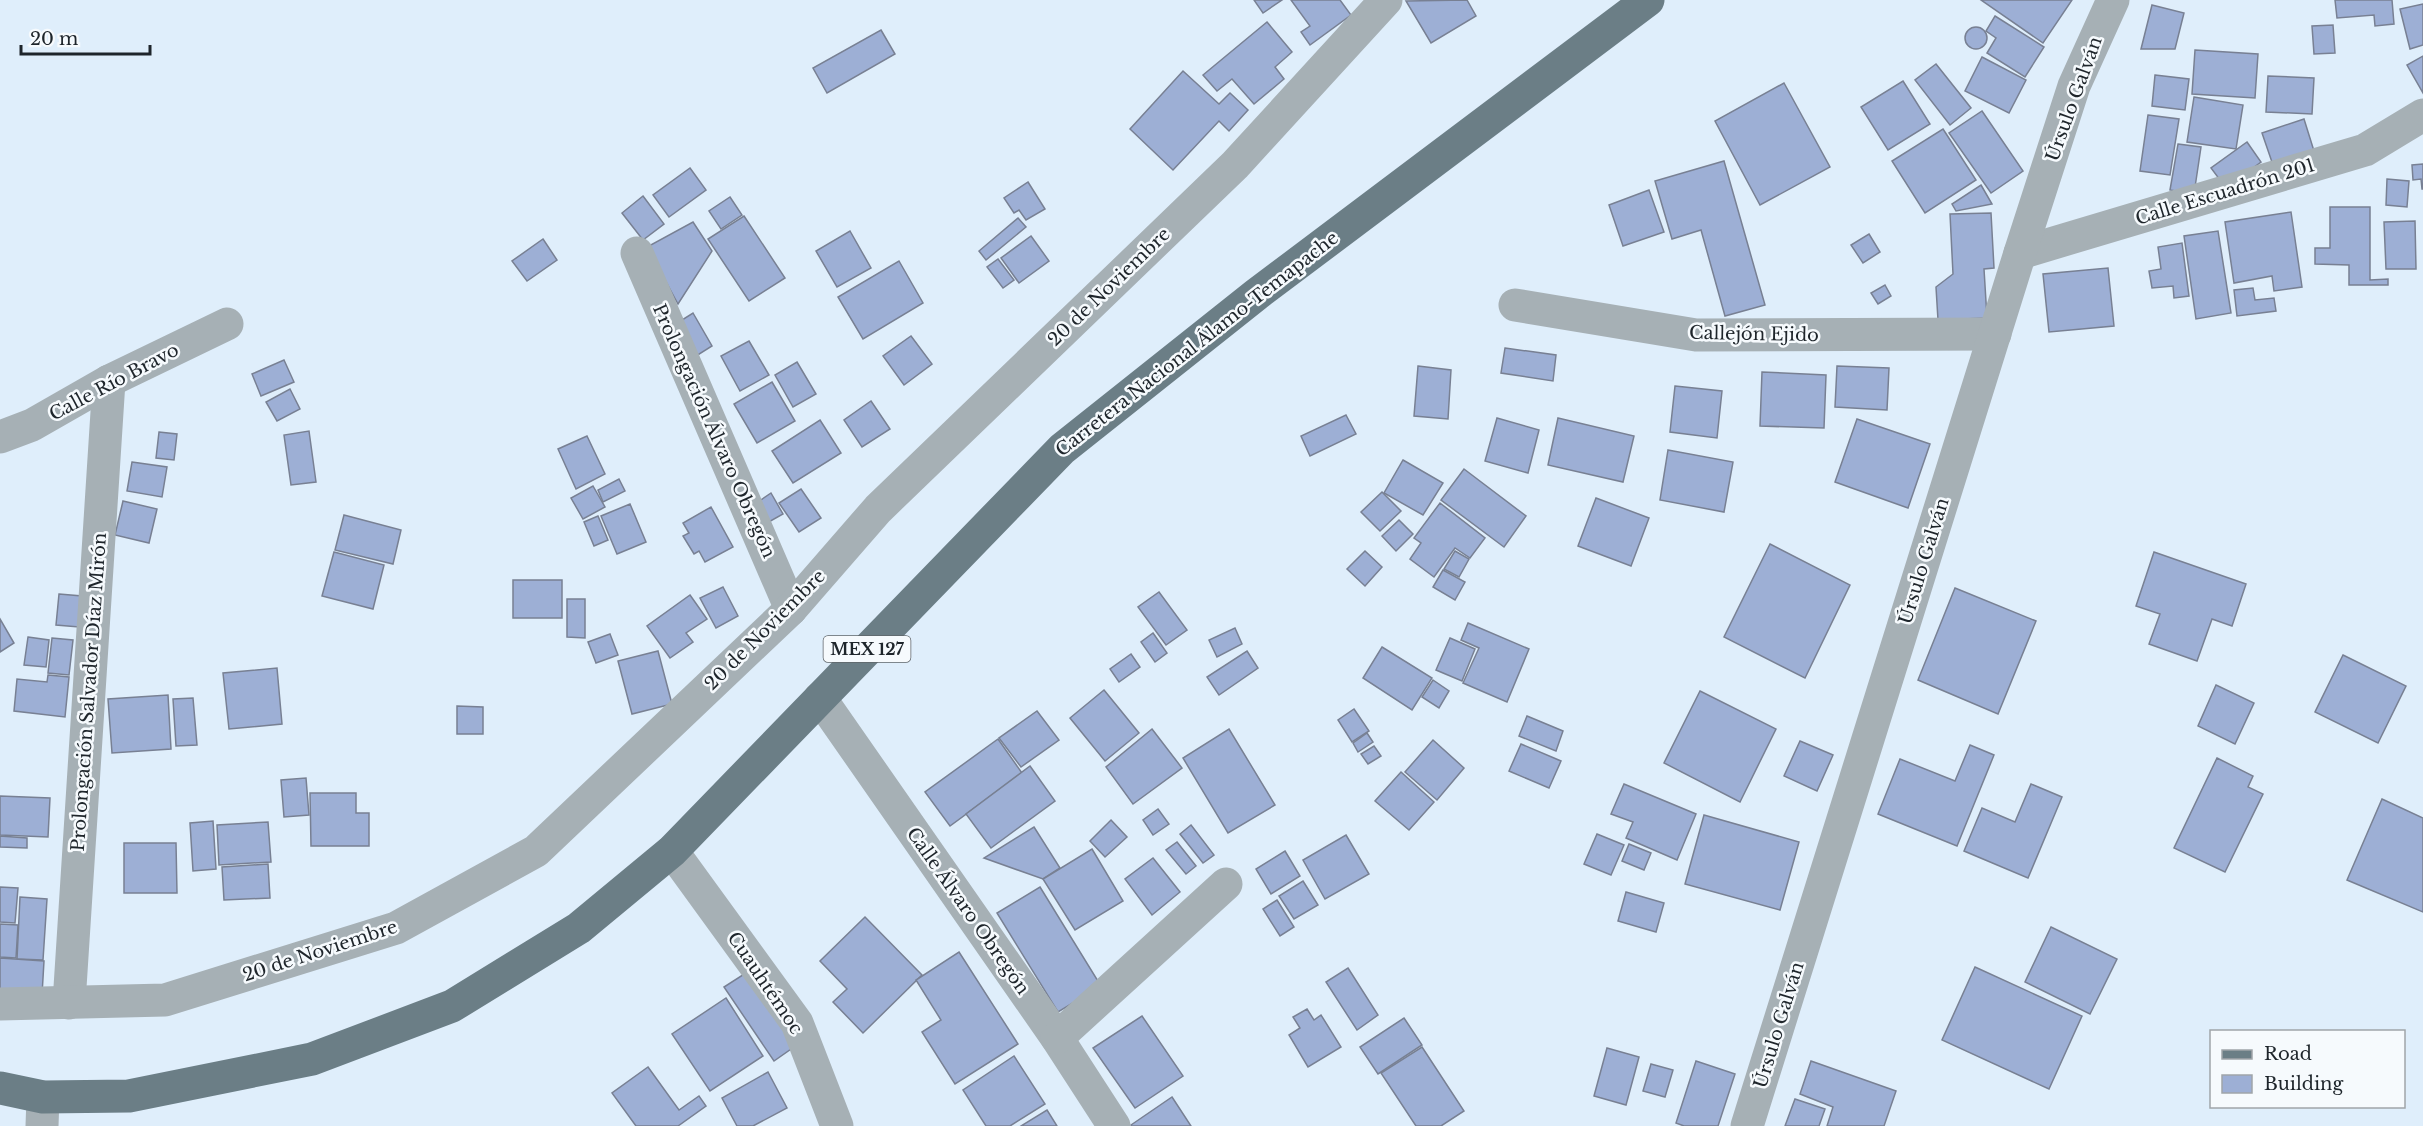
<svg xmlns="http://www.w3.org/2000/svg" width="2423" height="1126" font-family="'Libre Baskerville',serif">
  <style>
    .building { fill: #9dafd5; stroke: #788093; stroke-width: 1.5 }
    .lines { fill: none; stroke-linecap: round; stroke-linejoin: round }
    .street { stroke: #a6b0b5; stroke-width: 33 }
    .primary { stroke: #6b7e86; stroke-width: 33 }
    .labels { text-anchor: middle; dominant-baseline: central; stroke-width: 5; stroke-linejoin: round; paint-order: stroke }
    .shield { fill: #f6fafd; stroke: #5f656a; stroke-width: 1.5 }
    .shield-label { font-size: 16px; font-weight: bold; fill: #1e252b }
    .street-label { font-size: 18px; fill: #1e252b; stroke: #f6fafd }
  </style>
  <rect width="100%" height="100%" fill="#dfeefb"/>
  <g class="building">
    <polygon points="1254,0 1282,0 1263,13"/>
    <polygon points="1291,0 1340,0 1351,15 1310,45 1301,32 1310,26"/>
    <polygon points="1467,0 1476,16 1431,43 1406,1"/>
    <polygon points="1981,0 2072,0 2043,43"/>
    <polygon points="2335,0 2392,0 2394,24 2375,26 2374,15 2337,18"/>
    <polygon points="2423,4 2423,45 2410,49 2400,9"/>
    <polygon points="2152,5 2184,13 2175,49 2141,49"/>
    <polygon points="1995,16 2044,47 2025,77 1987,53 1996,38 1986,31"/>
    <polygon points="1267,22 1292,52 1275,67 1284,79 1254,104 1232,79 1217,91 1203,75"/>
    <polygon points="2333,25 2335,53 2314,54 2312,26"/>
    <circle cx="1976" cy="38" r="11"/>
    <polygon points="881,30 895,54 827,93 813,68"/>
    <polygon points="2195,50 2258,54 2255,98 2192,94"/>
    <polygon points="2423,56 2423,93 2407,65"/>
    <polygon points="1982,57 2026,80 2009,113 1965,91"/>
    <polygon points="1936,64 1971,108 1950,125 1915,80"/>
    <polygon points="1183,71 1219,104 1230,93 1248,110 1229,131 1219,121 1173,170 1130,129"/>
    <polygon points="2155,75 2189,79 2185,110 2152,106"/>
    <polygon points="2268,76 2314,78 2312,114 2266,112"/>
    <polygon points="1903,81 1930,124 1888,150 1861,107"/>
    <polygon points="1784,83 1830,167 1760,205 1715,121"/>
    <polygon points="2194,97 2243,105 2236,149 2187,142"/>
    <polygon points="1982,111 2023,171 1991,193 1949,133"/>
    <polygon points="2148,115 2179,119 2170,175 2140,171"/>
    <polygon points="2304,119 2314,151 2273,165 2262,133"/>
    <polygon points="1943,129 1976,180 1925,213 1892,161"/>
    <polygon points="2247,142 2261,162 2226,188 2211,168"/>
    <polygon points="2178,144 2201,147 2194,194 2170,190"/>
    <polygon points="1724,161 1765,305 1725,316 1701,230 1672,239 1655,181"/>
    <polygon points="2423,164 2423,189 2422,189 2421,179 2413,180 2412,165"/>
    <polygon points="690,168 706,190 669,217 653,195"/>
    <polygon points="2387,179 2409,181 2407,207 2386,205"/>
    <polygon points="1028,182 1045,209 1026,220 1019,210 1014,213 1004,198"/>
    <polygon points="1981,185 1992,204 1956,211 1952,204"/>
    <polygon points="1649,190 1664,232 1623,246 1609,205"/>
    <polygon points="643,196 664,224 643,240 622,213"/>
    <polygon points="730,197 742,215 721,229 709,211"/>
    <polygon points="2330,207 2370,207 2370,280 2388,279 2388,285 2349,285 2349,265 2315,264 2315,248 2330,248"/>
    <polygon points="2291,212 2302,287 2274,291 2272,276 2234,283 2225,222"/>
    <polygon points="1991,213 1994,268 1984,269 1987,318 1938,320 1936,287 1953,274 1950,214"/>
    <polygon points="744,216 785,278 749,301 708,239"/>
    <polygon points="1018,218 1026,227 986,260 979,251"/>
    <polygon points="2415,221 2416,269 2386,269 2384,222"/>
    <polygon points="693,222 712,251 678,304 647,247"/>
    <polygon points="850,231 871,268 837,287 816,251"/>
    <polygon points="2218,231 2231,313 2196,319 2184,236"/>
    <polygon points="1869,234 1880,252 1863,263 1851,245"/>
    <polygon points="1031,236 1049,261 1019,283 1001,258"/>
    <polygon points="543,239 557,260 527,281 512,261"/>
    <polygon points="2182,243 2189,296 2174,298 2173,286 2152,288 2149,271 2161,269 2158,247"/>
    <polygon points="998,259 1014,280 1003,288 987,267"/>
    <polygon points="899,261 923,303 863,339 838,297"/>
    <polygon points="2108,268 2114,326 2049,332 2043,274"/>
    <polygon points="1885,285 1891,296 1878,304 1871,293"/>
    <polygon points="2253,288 2255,300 2274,298 2276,311 2237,316 2234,290"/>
    <polygon points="693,313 712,346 693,358 674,325"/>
    <polygon points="911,336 932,364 904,385 883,356"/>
    <polygon points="749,341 769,375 740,391 721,356"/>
    <polygon points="1505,348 1556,355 1553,381 1501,373"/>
    <polygon points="284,360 294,382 261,396 252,374"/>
    <polygon points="797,362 816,394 793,407 775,375"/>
    <polygon points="1418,366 1451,370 1448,419 1414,416"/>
    <polygon points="1837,366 1889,368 1887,410 1835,407"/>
    <polygon points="1762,372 1826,375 1824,428 1760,426"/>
    <polygon points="772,382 795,421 757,443 734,404"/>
    <polygon points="1675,386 1722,391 1717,438 1670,432"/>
    <polygon points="290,389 300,409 277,421 266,402"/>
    <polygon points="871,401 890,429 862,447 844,420"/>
    <polygon points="1346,415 1356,434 1310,456 1301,436"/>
    <polygon points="1497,418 1539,430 1528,473 1485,461"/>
    <polygon points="1558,418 1634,436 1623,482 1548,465"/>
    <polygon points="1857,419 1930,444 1908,508 1835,482"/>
    <polygon points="820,420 841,453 793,483 772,451"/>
    <polygon points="309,431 316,482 291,485 284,435"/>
    <polygon points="159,432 177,434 174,460 156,458"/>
    <polygon points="587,436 605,474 576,489 558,449"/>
    <polygon points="1668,450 1733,462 1724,512 1660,500"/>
    <polygon points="1403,460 1443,483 1423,515 1384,493"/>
    <polygon points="132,462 167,467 162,497 127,491"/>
    <polygon points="1464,469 1526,516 1504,547 1441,500"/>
    <polygon points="619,479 625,491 603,502 598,490"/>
    <polygon points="593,486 605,507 583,519 571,498"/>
    <polygon points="801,489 821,518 799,532 779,503"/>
    <polygon points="1382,492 1401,511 1380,531 1361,512"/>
    <polygon points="771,493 783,514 767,523 755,504"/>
    <polygon points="1596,498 1649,518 1631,566 1578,546"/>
    <polygon points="123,501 157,509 149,543 115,535"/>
    <polygon points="1440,503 1485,538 1470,558 1455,548 1434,577 1410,559 1421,543 1414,538"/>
    <polygon points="630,504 646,542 617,554 601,516"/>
    <polygon points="711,507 733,547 705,562 699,551 694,554 683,536 689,533 683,523"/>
    <polygon points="344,515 401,530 393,564 335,550"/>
    <polygon points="598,516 608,540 594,546 584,522"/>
    <polygon points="1399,520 1413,534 1396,551 1382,536"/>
    <polygon points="1770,544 1850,585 1805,678 1724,637"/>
    <polygon points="1365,551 1382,567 1365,586 1347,569"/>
    <polygon points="1455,551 1469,559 1459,577 1444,569"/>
    <polygon points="334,552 384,565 373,609 322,596"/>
    <polygon points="2154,552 2246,584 2232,626 2212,619 2197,661 2149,644 2160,614 2136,606"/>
    <polygon points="1443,570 1465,582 1455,600 1433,587"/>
    <rect x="513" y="580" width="49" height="38"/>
    <polygon points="723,587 738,616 716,628 700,598"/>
    <polygon points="1955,588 2036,621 1998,714 1918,680"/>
    <polygon points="1159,592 1187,630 1166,645 1138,607"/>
    <polygon points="59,594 82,596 79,627 56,625"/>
    <polygon points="690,595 707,619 686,633 693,642 670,658 647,626"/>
    <polygon points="567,599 585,599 585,638 567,637"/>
    <polygon points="0,619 14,643 0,652"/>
    <polygon points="1468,623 1529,649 1507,702 1463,683 1479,648 1461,640"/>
    <polygon points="1235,628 1242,644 1217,657 1209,640"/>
    <polygon points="1153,633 1167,653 1155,662 1141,642"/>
    <polygon points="610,634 618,655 596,663 588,642"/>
    <polygon points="28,637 49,640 46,667 24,665"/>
    <polygon points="52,638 73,640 69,675 48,673"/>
    <polygon points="1450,638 1475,649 1462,681 1436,670"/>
    <polygon points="1382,647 1432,678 1412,710 1363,678"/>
    <polygon points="658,651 672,704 632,714 618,661"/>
    <polygon points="1247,651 1258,668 1219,695 1207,677"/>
    <polygon points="1131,654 1140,667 1119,682 1110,669"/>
    <polygon points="2343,655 2406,686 2378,743 2315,712"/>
    <polygon points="277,668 282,724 229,729 223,673"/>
    <polygon points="48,675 69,677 65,717 14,711 17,679 47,682"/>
    <polygon points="1433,680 1449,691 1439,708 1422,697"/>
    <polygon points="2216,685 2254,703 2235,744 2198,726"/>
    <polygon points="1104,690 1139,733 1105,761 1070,718"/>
    <polygon points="1700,691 1776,729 1740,802 1664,763"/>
    <polygon points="168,695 171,749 112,753 108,699"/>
    <polygon points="193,698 197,745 176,746 173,699"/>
    <polygon points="457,706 483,707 483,734 457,734"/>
    <polygon points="1354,709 1369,731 1352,742 1338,720"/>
    <polygon points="1037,711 1059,740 1021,767 999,738"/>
    <polygon points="1527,716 1563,731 1556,751 1519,736"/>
    <polygon points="1152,729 1182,768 1133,804 1106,767"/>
    <polygon points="1229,729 1275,805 1228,833 1183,758"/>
    <polygon points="1367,733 1373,742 1358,752 1353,743"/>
    <polygon points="998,739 1022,773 950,826 925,792"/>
    <polygon points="1433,740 1464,768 1437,800 1405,772"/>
    <polygon points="1800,741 1833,755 1817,791 1784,776"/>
    <polygon points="1521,744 1561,761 1549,788 1509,771"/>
    <polygon points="1970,745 1994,755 1957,846 1878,814 1900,759 1955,781"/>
    <polygon points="1374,746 1381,756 1368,764 1361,754"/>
    <polygon points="2217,758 2253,776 2248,787 2263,794 2225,872 2174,848"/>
    <polygon points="1030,766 1055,801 991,848 966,814"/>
    <polygon points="1401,772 1434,802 1409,830 1375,801"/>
    <polygon points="306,778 309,815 284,817 281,780"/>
    <polygon points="1624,784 1696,814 1677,860 1626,838 1633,822 1611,814"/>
    <polygon points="2031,784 2062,797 2028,878 1964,851 1982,808 2015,822"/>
    <polygon points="310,793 356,793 356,813 369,813 369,846 311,846"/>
    <polygon points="0,796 50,798 48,837 0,835"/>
    <polygon points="2382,799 2423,818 2423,912 2347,880"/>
    <polygon points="1158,809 1169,824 1153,835 1143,820"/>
    <polygon points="1704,815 1799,842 1780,910 1685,884"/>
    <polygon points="1111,820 1127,837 1105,857 1090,841"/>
    <polygon points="213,821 216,869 193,871 190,823"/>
    <polygon points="268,822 271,862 219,865 217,825"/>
    <polygon points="1191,825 1214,855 1203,863 1180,834"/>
    <polygon points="1034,827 1060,868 1043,879 984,858"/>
    <polygon points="1597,834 1624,845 1611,875 1584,864"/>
    <polygon points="1346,835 1369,874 1325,899 1303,860"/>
    <polygon points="0,836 27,838 27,848 0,847"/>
    <polygon points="1177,842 1196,866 1186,874 1166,850"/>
    <polygon points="124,843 176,843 177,893 124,893"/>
    <polygon points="1629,844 1651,853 1644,870 1622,861"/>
    <polygon points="1092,849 1123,901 1075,930 1043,879"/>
    <polygon points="1285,851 1300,876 1271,894 1256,869"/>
    <polygon points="1153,858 1180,892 1152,915 1125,879"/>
    <polygon points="268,864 270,898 224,900 222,867"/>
    <polygon points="1303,881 1318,905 1294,919 1279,896"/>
    <polygon points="0,887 18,888 15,923 0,922"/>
    <polygon points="1040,887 1101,986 1058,1012 997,913"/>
    <polygon points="1626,892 1664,903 1656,932 1618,921"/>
    <polygon points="20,897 47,899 43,960 17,959"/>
    <polygon points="1277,900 1294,927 1280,936 1263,909"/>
    <polygon points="865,917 922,975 863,1033 833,1002 847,989 820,961"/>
    <polygon points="0,924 18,925 16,958 0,957"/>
    <polygon points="2051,927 2117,959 2090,1014 2025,982"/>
    <polygon points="959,952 1018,1044 955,1084 922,1032 941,1020 916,980"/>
    <polygon points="0,958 44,961 42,995 0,992"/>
    <polygon points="1975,967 2082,1016 2049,1089 1942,1040"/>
    <polygon points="1348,968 1378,1015 1357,1030 1326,982"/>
    <polygon points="752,969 801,1042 774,1061 724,987"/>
    <polygon points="726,998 763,1056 710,1091 672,1034"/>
    <polygon points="1307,1009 1314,1020 1321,1015 1341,1047 1308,1067 1289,1035 1300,1028 1293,1017"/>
    <polygon points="1142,1016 1183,1076 1135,1108 1093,1048"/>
    <polygon points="1404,1018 1422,1045 1378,1074 1360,1047"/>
    <polygon points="1422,1047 1464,1111 1441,1126 1416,1126 1381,1073"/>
    <polygon points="1607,1048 1639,1057 1626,1105 1594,1096"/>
    <polygon points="1014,1056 1045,1104 1010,1126 986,1126 963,1090"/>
    <polygon points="1696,1061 1735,1074 1718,1126 1684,1126 1676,1123"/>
    <polygon points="1811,1061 1896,1091 1884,1126 1827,1126 1833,1107 1800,1094"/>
    <polygon points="1651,1064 1673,1070 1665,1097 1643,1091"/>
    <polygon points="648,1067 679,1110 699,1096 706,1106 678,1126 636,1126 612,1093"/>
    <polygon points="768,1072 787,1108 753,1126 737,1126 722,1098"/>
    <polygon points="1172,1097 1191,1126 1132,1126 1131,1125"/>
    <polygon points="1795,1099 1825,1109 1819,1126 1785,1126"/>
    <polygon points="1047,1110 1057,1126 1021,1126"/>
  </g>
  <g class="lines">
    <g class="street">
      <polyline points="637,253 791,609"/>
      <polyline points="2020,253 2365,150 2423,115"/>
      <polyline points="1515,305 1696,335 1995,334"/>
      <polyline points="0,437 32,425 109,381 227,324"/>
      <polyline points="820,698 1057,1038 1114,1126"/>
      <polyline points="672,851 797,1023 837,1126"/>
      <polyline points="69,1003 109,381"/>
      <polyline points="0,1004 165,1000 396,928 536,851 791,609 878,509 1235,165 1386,0"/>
      <polyline points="1057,1038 1226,884"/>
      <polyline points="42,1126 43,1097"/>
      <polyline points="1747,1126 2020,253 2074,86 2113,0"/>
    </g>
    <polyline class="primary" points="0,1088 43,1097 129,1096 312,1059 452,1006 579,928 672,851 1062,449 1257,294 1648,0"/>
  </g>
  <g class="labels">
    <rect class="shield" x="823.5" y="636" width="87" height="26" rx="4.5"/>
    <g class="shield-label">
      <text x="867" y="649">MEX 127</text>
    </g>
    <g class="street-label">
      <text transform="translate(2074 99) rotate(-70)">Úrsulo Galván</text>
      <text transform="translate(2225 192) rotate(-17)">Calle Escuadrón 201</text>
      <text transform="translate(1109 287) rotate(-44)">20 de Noviembre</text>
      <text transform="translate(1754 334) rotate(1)">Callejón Ejido</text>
      <text transform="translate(1197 344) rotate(-38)">Carretera Nacional Álamo-Temapache</text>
      <text transform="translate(114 382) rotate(-28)">Calle Río Bravo</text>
      <text transform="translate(714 431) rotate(66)">Prolongación Álvaro Obregón</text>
      <text transform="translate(1924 561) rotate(-73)">Úrsulo Galván</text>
      <text transform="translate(765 630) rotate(-45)">20 de Noviembre</text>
      <text transform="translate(89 692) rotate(-86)">Prolongación Salvador Díaz Mirón</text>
      <text transform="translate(968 911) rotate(55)">Calle Álvaro Obregón</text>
      <text transform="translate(320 951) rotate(-18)">20 de Noviembre</text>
      <text transform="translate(765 983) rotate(56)">Cuauhtémoc</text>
      <text transform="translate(1779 1025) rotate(-73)">Úrsulo Galván</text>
    </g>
  </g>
  <rect x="2210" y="1030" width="195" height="78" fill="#f6fafd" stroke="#a0a5a9" stroke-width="1.5"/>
  <rect x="2222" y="1050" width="30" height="9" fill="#6b7e86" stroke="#a0a5a9" stroke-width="1.5"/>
  <text x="2264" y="1060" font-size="18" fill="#1e252b">Road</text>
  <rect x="2222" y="1075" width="30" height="18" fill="#9dafd5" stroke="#a0a5a9" stroke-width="1.5"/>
  <text x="2264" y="1090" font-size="18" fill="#1e252b">Building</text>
  <path d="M21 45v9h129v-9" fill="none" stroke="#1e252b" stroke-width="3"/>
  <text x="30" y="45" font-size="18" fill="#1e252b" stroke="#f6fafd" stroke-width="4.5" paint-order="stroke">20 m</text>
</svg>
